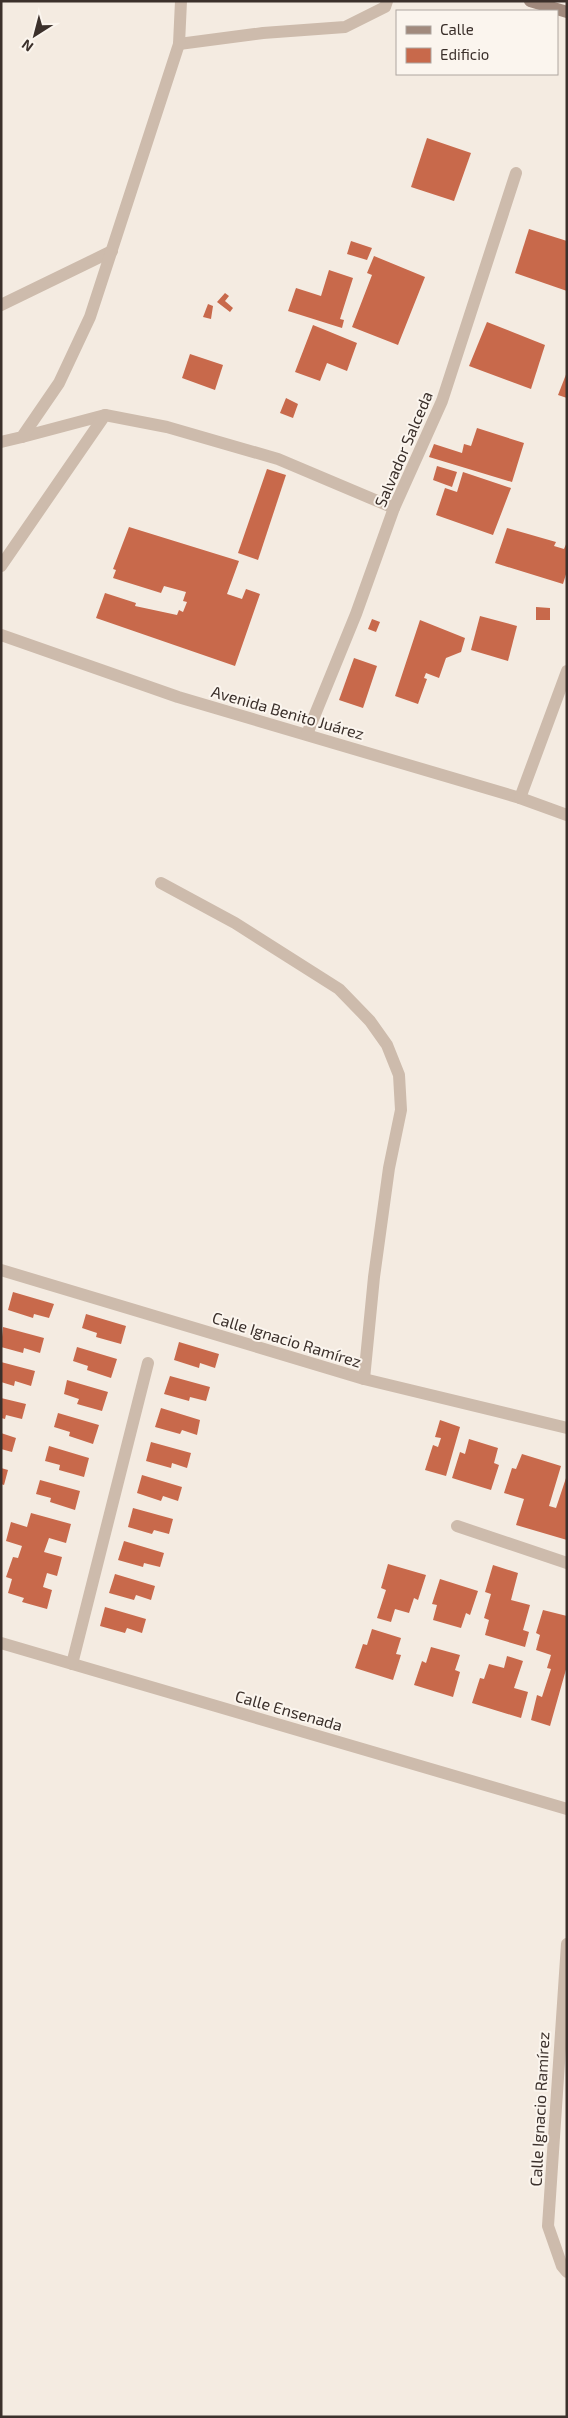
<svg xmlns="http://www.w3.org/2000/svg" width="568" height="2418" font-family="'Exo 2',sans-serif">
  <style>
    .building { fill: #c8694b }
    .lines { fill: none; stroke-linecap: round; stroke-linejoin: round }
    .lane { stroke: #cdbbac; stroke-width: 12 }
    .street { stroke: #cdbbac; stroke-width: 12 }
    .secondary { stroke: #a18a7d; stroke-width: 12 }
    .labels { text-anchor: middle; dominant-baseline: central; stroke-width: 4; stroke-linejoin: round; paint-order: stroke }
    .street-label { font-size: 16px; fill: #3b302b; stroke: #fbf5ee }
  </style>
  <rect width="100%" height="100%" fill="#f4ebe1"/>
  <g class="building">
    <polygon points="427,138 471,153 454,201 411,187"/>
    <polygon points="529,229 567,241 567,291 515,273"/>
    <polygon points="351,241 372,248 367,260 347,254"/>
    <polygon points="374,256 425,277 398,345 352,327 372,275 367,273"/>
    <polygon points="329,270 353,278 340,319 344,320 342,328 288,311 296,288 321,296"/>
    <polygon points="225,293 229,296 225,301 233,308 230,312 217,302"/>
    <polygon points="208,304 213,306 211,319 203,317"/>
    <polygon points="487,322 545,345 531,389 469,366"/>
    <polygon points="313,325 357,343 347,371 327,363 320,381 295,372"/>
    <polygon points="190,354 223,365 215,390 182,378"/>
    <polygon points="567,372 567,398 558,395"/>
    <polygon points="286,398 298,404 293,418 280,413"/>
    <polygon points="477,428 524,443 512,482 429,457 434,444 462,453 464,444 471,446"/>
    <polygon points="437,466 457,472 452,487 433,480"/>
    <polygon points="267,469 286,475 258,560 238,553"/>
    <polygon points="463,472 511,488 493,535 436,515 445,488 457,492"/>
    <polygon points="129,527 239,561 227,594 242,599 246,589 260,594 235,666 96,618 105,593 136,603 135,606 177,615 179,610 183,612 187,602 183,601 186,592 164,586 161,593 113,578 116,570 113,569"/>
    <polygon points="507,528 556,542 554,546 564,549 567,542 567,571 563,584 495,563"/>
    <polygon points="536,607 550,608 550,620 536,620"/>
    <polygon points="480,616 517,626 508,661 471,650"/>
    <polygon points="372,619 380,622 376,632 368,629"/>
    <polygon points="420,620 465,638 461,652 446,658 439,678 426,673 424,678 427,679 418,704 395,696"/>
    <polygon points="354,658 377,666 363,708 339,700"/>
    <polygon points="13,1292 54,1304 49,1318 34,1314 33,1318 8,1310"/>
    <polygon points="86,1314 126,1326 121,1344 96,1337 97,1333 82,1328"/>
    <polygon points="3,1327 44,1338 40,1353 24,1348 23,1353 1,1347"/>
    <polygon points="179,1342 219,1354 215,1368 200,1363 199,1368 174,1360"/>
    <polygon points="77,1347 117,1359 111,1378 87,1370 88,1366 73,1361"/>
    <polygon points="1,1362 35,1371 31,1386 15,1381 14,1386 1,1382"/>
    <polygon points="170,1376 210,1387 206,1401 190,1397 189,1401 164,1394"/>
    <polygon points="67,1380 108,1392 102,1411 77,1404 79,1399 64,1394"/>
    <polygon points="1,1398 26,1404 22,1419 6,1415 5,1419 1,1418"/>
    <polygon points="161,1408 200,1420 197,1435 182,1430 180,1434 155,1427"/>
    <polygon points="58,1413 99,1425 93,1444 69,1436 70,1432 54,1427"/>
    <polygon points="440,1420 460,1427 446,1476 425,1470 433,1445 438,1447 441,1438 435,1437"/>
    <polygon points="1,1433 16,1438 12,1452 1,1449"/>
    <polygon points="469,1439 498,1448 494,1463 499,1465 491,1490 452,1478 460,1452 465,1454"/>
    <polygon points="151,1442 191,1453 187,1468 172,1463 171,1468 146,1461"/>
    <polygon points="49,1446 89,1458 84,1477 59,1470 60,1465 45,1461"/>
    <polygon points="522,1454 561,1466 549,1506 556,1508 567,1475 567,1540 516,1525 524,1499 504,1493 512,1468 516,1469"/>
    <polygon points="1,1468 8,1470 4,1485 1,1484"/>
    <polygon points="142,1475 182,1487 178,1501 163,1496 161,1501 137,1493"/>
    <polygon points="40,1480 80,1491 75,1510 50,1502 51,1498 36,1494"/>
    <polygon points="133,1508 173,1519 169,1534 154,1530 152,1534 128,1527"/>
    <polygon points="31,1513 71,1524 66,1543 49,1538 44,1552 62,1557 57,1576 47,1573 43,1587 52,1590 47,1609 22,1602 24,1598 8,1593 12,1579 6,1577 13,1557 18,1558 22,1546 6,1541 11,1522 27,1527"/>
    <polygon points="124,1541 164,1553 160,1567 144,1563 143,1567 118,1560"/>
    <polygon points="388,1564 426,1575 418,1600 414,1598 409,1613 395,1609 391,1622 377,1618 386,1590 381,1588"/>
    <polygon points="493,1565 518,1573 511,1600 530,1605 523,1630 529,1632 525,1647 485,1635 489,1620 484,1618 491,1594 485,1592"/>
    <polygon points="115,1574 155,1586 151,1600 136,1595 134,1600 109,1593"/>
    <polygon points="440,1579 478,1591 470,1615 466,1613 461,1628 433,1620 437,1605 432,1604"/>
    <polygon points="105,1607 146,1619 142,1633 127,1628 125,1633 100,1626"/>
    <polygon points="543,1610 567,1616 567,1666 550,1726 531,1720 537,1695 542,1697 551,1669 547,1668 551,1655 536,1650 540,1635 536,1633"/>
    <polygon points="372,1629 401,1638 396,1654 401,1655 393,1680 355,1668 363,1644 367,1645"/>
    <polygon points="431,1647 460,1655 455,1670 460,1672 453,1697 414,1685 422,1661 426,1663"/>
    <polygon points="507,1656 523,1661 514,1688 528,1692 521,1718 472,1703 480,1678 484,1679 489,1664 504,1668"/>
  </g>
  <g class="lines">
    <polyline class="lane" points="161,883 235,923 339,989 370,1021 387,1045 399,1075 401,1110 389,1168 374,1277 364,1379"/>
    <g class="street">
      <polyline points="179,44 263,33 345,27 385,7 387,1"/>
      <polyline points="1,305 112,251"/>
      <polyline points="22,437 105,415"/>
      <polyline points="1,442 22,437 59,383 90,317 179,44 181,1"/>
      <polyline points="1,566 105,415 167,427 278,459 394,508"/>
      <polyline points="1,635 178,697 520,798 567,815"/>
      <polyline points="307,734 356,614 394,508 442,401 516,173"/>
      <polyline points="520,798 567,671"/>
      <polyline points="1,1270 364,1379 567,1428"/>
      <polyline points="457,1526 567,1563"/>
      <polyline points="1,1643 567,1809"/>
      <polyline points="72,1664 148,1363"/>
      <polyline points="567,1944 548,2226 562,2266 567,2272"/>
    </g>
    <polyline class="secondary" points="530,1 567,12"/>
  </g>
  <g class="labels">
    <g class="street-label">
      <text transform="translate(403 449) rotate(-67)">Salvador Salceda</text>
      <text transform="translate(288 712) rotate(16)">Avenida Benito Juárez</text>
      <text transform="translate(287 1339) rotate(17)">Calle Ignacio Ramírez</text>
      <text transform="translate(289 1710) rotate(16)">Calle Ensenada</text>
      <text transform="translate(539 2109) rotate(-87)">Calle Ignacio Ramírez</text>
    </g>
  </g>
  <rect width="568" height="2418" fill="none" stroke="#3b302b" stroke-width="5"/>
  <rect x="396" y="10" width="162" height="65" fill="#fbf5ee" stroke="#aea6a0"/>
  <rect x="406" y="26" width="25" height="8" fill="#a18a7d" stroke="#aea6a0"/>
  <text x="440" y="35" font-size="15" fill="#3b302b">Calle</text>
  <rect x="406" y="48" width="25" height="15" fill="#c8694b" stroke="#aea6a0"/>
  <text x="440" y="60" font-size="15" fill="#3b302b">Edificio</text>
  <g transform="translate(35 35) rotate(216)" stroke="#fbf5ee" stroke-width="4" paint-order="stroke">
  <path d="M0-4L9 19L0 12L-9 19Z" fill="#3b302b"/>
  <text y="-8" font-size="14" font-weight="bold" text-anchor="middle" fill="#3b302b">N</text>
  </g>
</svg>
